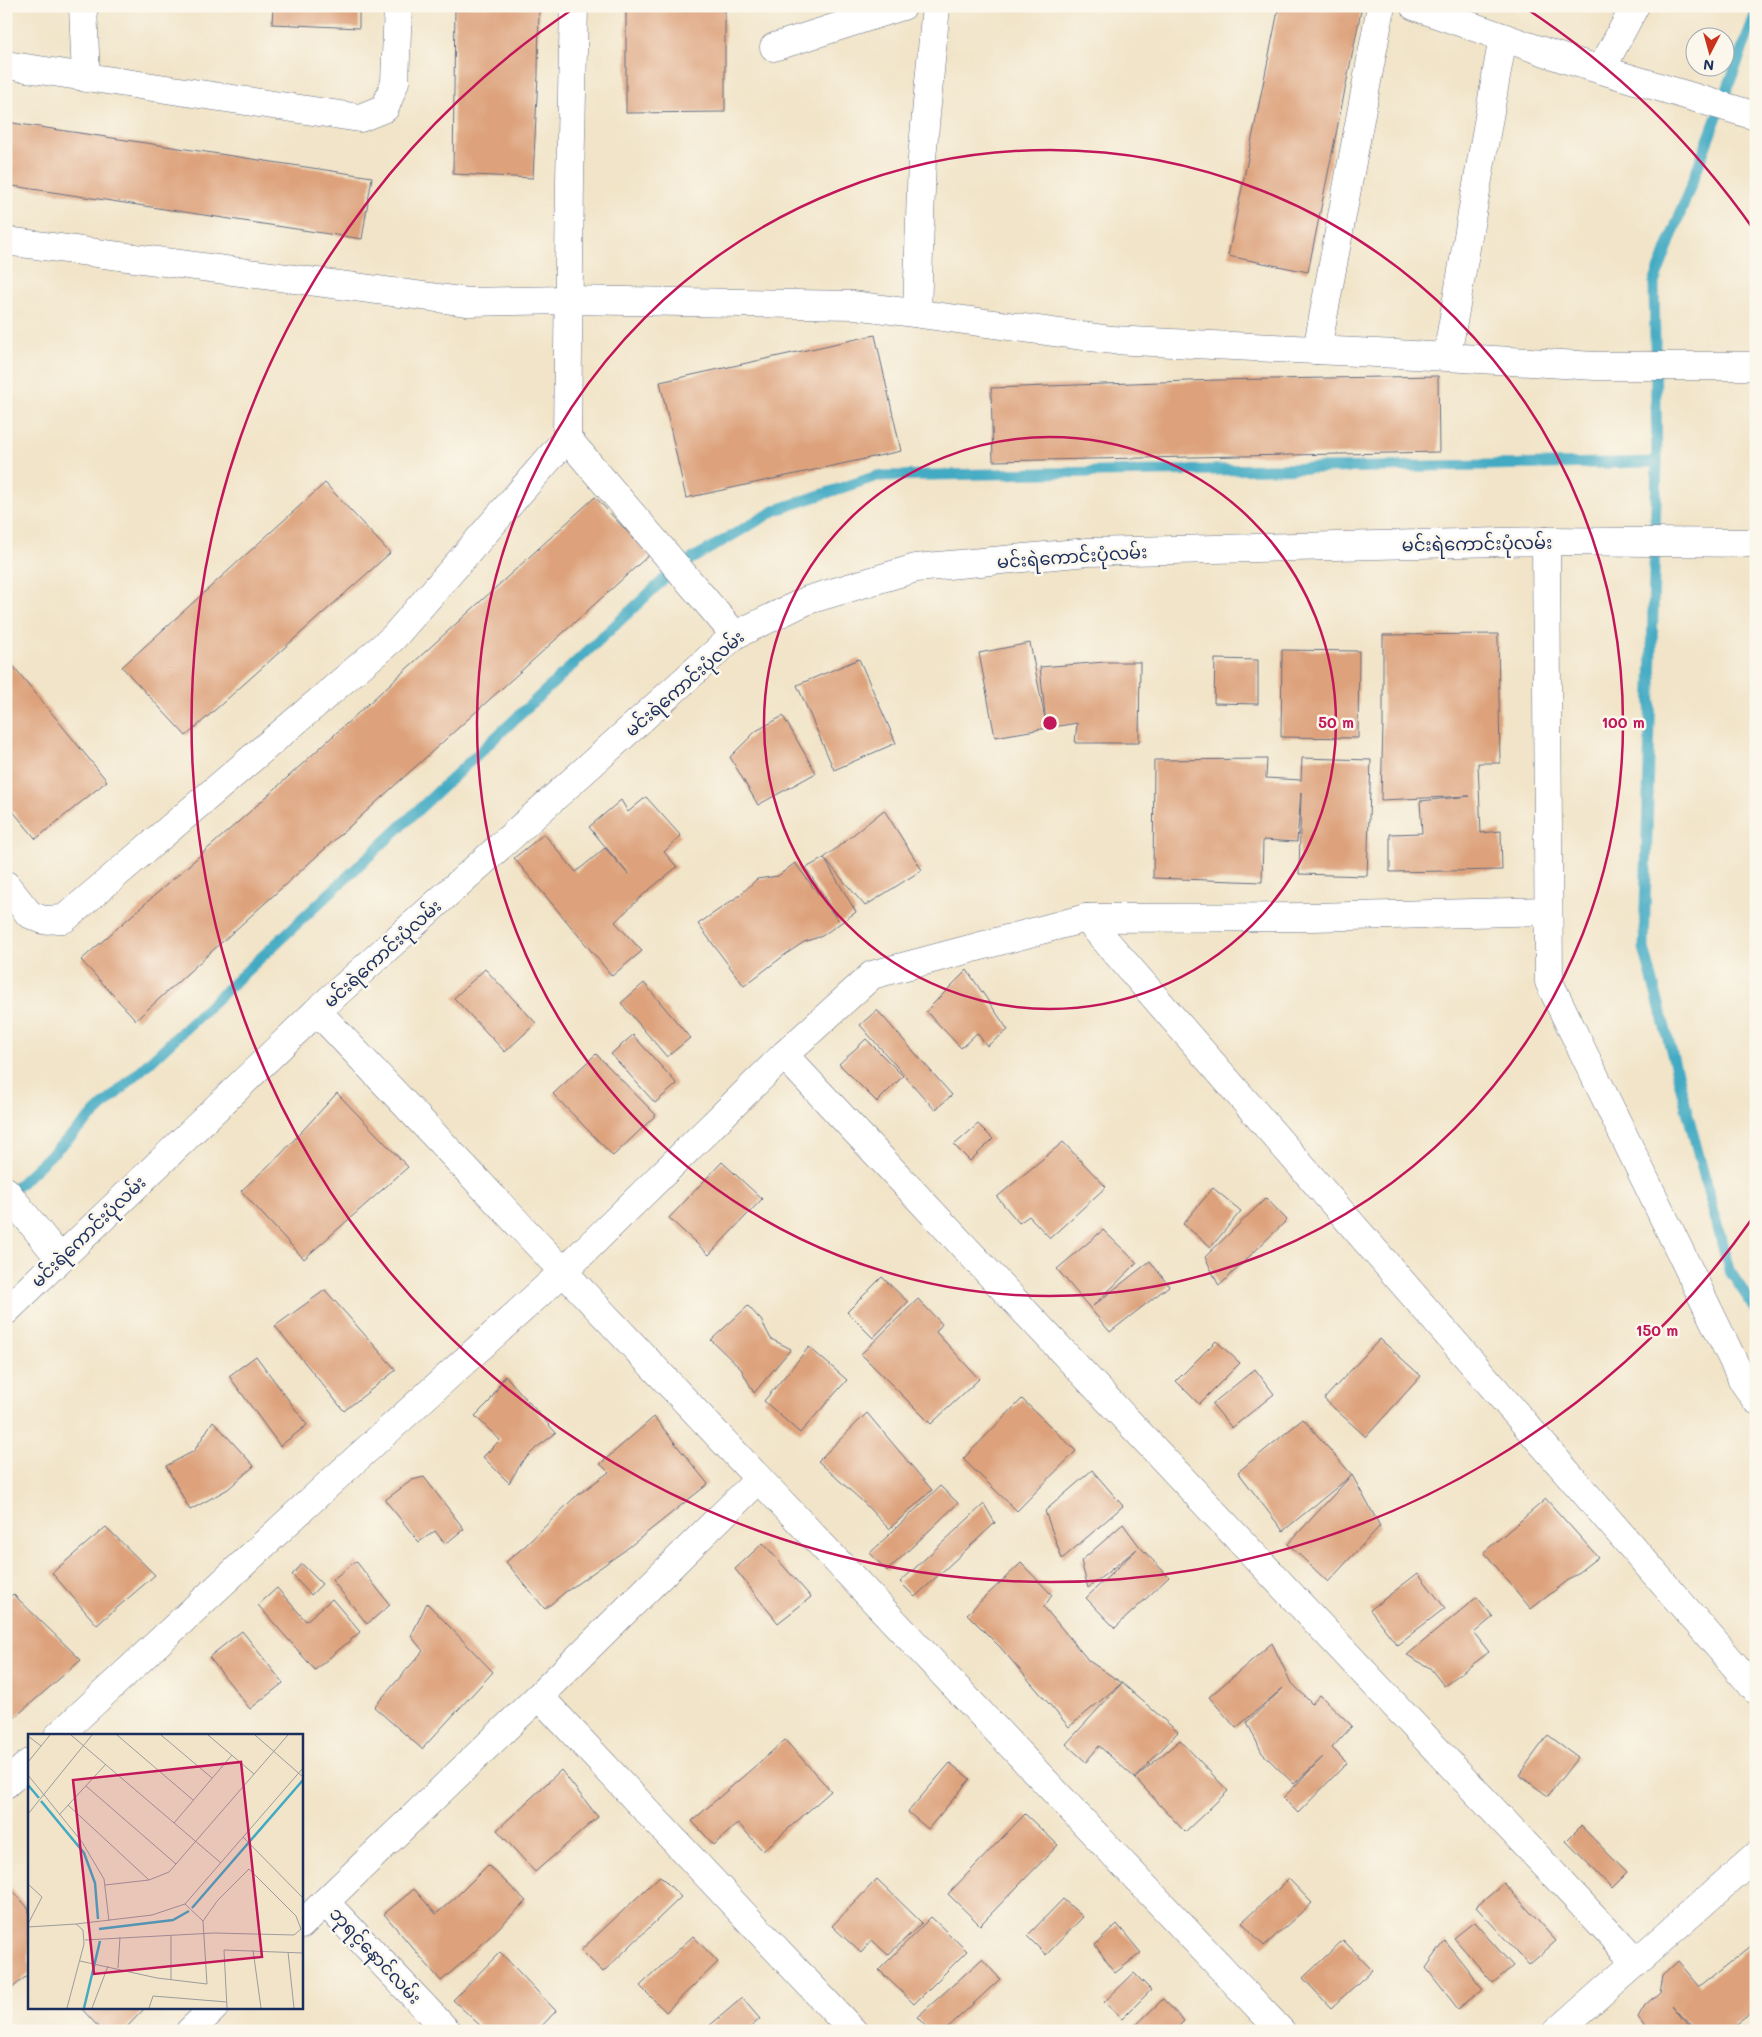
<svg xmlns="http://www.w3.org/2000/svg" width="1762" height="2037" font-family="Mali,'Noto Sans Myanmar',sans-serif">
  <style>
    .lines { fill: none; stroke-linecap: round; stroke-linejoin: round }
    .stream { stroke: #43aac3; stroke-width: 11 }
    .building { fill: #dda27c }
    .minor-casing { stroke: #666e83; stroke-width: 29 }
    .minor { stroke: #fff; stroke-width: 28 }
    .ring { fill: none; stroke: #c2185b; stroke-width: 2.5 }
    .labels { text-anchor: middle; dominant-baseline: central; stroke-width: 5; stroke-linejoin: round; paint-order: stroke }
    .street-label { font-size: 18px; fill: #1b2f5e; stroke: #fbf7ec }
    .inset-river { fill: none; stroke: #43aac3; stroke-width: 2.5 }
    .inset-road { fill: none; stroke: #9b9c9e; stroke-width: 1 }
    .view { fill: #c2185b; fill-opacity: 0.15; stroke: #c2185b; stroke-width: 2.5 }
    .inset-edge { fill: none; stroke: #1b2f5e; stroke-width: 2.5 }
    .centre { fill: #c2185b; stroke: #fbf7ec; stroke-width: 2.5 }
    .ring-label { font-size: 15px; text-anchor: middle; font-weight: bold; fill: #c2185b; stroke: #fbf7ec; stroke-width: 5; stroke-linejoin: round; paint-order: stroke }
  </style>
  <rect width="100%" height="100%" fill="#fbf7ec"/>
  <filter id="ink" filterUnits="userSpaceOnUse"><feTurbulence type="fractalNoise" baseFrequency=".02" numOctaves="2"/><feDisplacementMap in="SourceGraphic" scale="10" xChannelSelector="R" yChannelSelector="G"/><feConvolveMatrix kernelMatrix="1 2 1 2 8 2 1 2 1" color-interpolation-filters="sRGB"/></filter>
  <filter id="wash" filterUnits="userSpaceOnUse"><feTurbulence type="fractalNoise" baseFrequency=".0096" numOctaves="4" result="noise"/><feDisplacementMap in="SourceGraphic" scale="20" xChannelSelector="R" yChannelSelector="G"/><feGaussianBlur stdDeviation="1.12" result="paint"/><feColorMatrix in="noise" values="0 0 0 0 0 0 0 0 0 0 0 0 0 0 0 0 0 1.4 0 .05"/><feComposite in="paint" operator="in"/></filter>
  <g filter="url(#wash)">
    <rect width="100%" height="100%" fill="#f1e4c8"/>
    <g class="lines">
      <g class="stream">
        <polyline points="1756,13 1654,283 1657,462 1644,948 1729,1270 1756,1310"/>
        <polyline points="8,1195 676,568 776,510 877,476 1657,462"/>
      </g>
    </g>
    <g id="blocks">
      <g class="building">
        <polygon points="129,6 167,6 166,11"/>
        <polygon points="273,6 359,6 359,28 272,24"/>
        <polygon points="455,6 539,6 538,75 533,178 453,174"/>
        <polygon points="626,6 725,6 725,112 626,113"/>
        <polygon points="1279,6 1362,6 1308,272 1228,256"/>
        <polygon points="6,122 372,177 362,239 6,185"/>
        <polygon points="875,335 901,451 686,498 660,382"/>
        <polygon points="1438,376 1439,452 993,461 991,388 1217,380"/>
        <polygon points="325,483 390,553 186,736 122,667"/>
        <polygon points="595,497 649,555 136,1020 81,960 254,808"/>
        <polygon points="1498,634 1500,763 1478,763 1481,833 1501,831 1502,870 1390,872 1390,834 1422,833 1420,801 1470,796 1381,800 1383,725 1383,635"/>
        <polygon points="1030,643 1046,724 1040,667 1105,662 1140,662 1139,743 1075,743 1077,723 995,737 979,653"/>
        <polygon points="1282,650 1359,651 1358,738 1281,737"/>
        <polygon points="6,657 107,781 36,839 6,803"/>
        <polygon points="859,659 896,743 834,770 797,685"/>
        <polygon points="1215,659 1258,660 1258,704 1214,703"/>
        <polygon points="783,716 816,773 758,805 730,757 756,731"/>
        <polygon points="1302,758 1371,760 1367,876 1299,874 1301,792 1297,842 1263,840 1262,882 1153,878 1154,760 1267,759 1266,778 1301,780"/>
        <polygon points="646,797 681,836 664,852 677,867 645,893 615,922 642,951 612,976 514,858 544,834 576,872 605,848 629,875 589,827 621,800 628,812"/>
        <polygon points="884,810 922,870 865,906 824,858"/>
        <polygon points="824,858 856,912 822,936 804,942 786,954 744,986 698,924 740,895 757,879 778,876 795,863 838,920 806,868"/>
        <polygon points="485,969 536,1023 505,1052 454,998"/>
        <polygon points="967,970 1008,1030 987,1046 977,1033 961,1048 926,1011"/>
        <polygon points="644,983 690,1038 667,1057 621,1003"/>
        <polygon points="877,1010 952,1095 935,1110 860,1025"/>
        <polygon points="633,1035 677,1084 655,1103 611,1054"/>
        <polygon points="866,1039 903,1076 877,1102 839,1064"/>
        <polygon points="596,1054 656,1115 613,1156 553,1094"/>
        <polygon points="337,1093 408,1167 304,1259 241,1191 281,1154"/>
        <polygon points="978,1124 993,1139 970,1161 954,1145"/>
        <polygon points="1063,1142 1106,1187 1050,1238 1029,1216 1019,1223 997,1197"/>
        <polygon points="722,1162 762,1199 709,1255 669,1218"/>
        <polygon points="1213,1188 1241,1211 1211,1247 1183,1224"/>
        <polygon points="1266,1198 1287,1220 1219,1286 1205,1257"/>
        <polygon points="1103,1230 1137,1263 1093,1306 1150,1261 1169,1286 1110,1332 1057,1269"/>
        <polygon points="882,1277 908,1302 873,1338 847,1312"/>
        <polygon points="325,1290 396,1370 344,1411 275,1326"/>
        <polygon points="918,1299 942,1324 936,1332 979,1379 931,1424 861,1354"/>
        <polygon points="748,1306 761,1320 771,1339 791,1349 754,1393 741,1369 711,1340"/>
        <polygon points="1380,1339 1421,1376 1366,1437 1324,1399"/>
        <polygon points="1216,1341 1240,1363 1199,1404 1176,1381"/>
        <polygon points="809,1347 847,1380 800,1433 764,1401"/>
        <polygon points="256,1356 307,1425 280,1446 229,1376"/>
        <polygon points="1255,1369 1274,1394 1232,1428 1212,1404"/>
        <polygon points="505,1375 556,1433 536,1448 522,1462 509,1483 483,1457 500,1440 475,1416 490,1401"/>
        <polygon points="1022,1399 1076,1451 1017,1511 963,1459"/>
        <polygon points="867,1413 932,1490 889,1529 863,1502 818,1461"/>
        <polygon points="654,1417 708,1484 624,1551 564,1593 545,1609 506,1562 525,1546 575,1497 609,1472 600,1464"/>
        <polygon points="1303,1419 1352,1475 1283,1531 1238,1472"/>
        <polygon points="213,1421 254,1466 228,1489 190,1510 166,1466 194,1451"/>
        <polygon points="1092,1470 1123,1506 1062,1559 1045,1511"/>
        <polygon points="1352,1475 1380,1526 1328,1582 1288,1544"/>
        <polygon points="424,1477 464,1529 445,1544 435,1531 419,1542 385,1500 412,1480"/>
        <polygon points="940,1486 958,1503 887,1571 870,1553"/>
        <polygon points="1546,1499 1598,1557 1531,1609 1484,1552"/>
        <polygon points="984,1504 995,1523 915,1597 900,1582"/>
        <polygon points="1123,1524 1140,1547 1169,1577 1115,1628 1086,1598 1137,1549 1088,1588 1081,1561"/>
        <polygon points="106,1527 155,1575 97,1625 52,1573"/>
        <polygon points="763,1543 811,1597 778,1623 735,1569"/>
        <polygon points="356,1561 390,1605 367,1624 332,1580"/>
        <polygon points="1021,1563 1052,1595 1044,1607 1089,1661 1122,1683 1178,1732 1135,1778 1099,1746 1086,1762 1066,1744 1122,1683 1069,1727 1000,1647 967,1614"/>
        <polygon points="302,1564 322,1584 311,1595 292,1575"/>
        <polygon points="1418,1573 1445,1608 1397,1645 1370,1610"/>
        <polygon points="277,1588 306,1621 332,1599 360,1632 315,1670 258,1605"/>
        <polygon points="13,1594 81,1660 14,1718 6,1708 6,1601"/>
        <polygon points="1477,1597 1493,1617 1474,1633 1489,1652 1444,1686 1430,1668 1407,1655"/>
        <polygon points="427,1603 493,1672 422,1749 374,1707 423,1651 411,1636"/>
        <polygon points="242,1631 283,1683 250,1709 209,1657"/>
        <polygon points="1272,1643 1290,1681 1312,1704 1320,1695 1352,1726 1332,1748 1347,1763 1298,1813 1283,1798 1323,1757 1294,1784 1262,1753 1247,1722 1283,1688 1236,1728 1209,1697"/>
        <polygon points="1548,1735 1578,1757 1548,1796 1519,1775"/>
        <polygon points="785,1740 831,1791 763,1851 738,1823 714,1845 692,1821"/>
        <polygon points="1180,1740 1228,1791 1185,1832 1135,1778"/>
        <polygon points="950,1763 970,1779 928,1829 908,1812"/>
        <polygon points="561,1770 598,1817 535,1872 497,1830"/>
        <polygon points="1025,1814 1058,1845 980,1925 948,1894"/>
        <polygon points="1581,1826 1627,1873 1612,1888 1566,1841"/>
        <polygon points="488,1865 526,1901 471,1955 441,1981 384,1914 414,1889 436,1914 457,1896"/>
        <polygon points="660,1876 681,1897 603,1972 581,1950"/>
        <polygon points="877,1879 922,1923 888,1955 872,1940 861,1953 832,1926"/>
        <polygon points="1289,1879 1312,1903 1264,1946 1242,1922"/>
        <polygon points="6,1883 29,1909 29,1974 11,1989 6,1983"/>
        <polygon points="1504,1883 1556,1941 1529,1965 1476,1907"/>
        <polygon points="1063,1899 1083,1917 1046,1955 1027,1936"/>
        <polygon points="931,1917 967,1951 914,2004 879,1970"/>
        <polygon points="1474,1922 1513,1966 1493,1983 1454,1938"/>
        <polygon points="1117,1924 1141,1953 1115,1973 1095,1945"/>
        <polygon points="693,1936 718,1962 666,2012 640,1986"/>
        <polygon points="1343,1940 1372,1970 1331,2008 1303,1978"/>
        <polygon points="1445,1941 1483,1989 1458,2009 1426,1968"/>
        <polygon points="1756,1942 1756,2010 1735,2026 1739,2031 1695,2031 1672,2005 1692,2031 1647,2031 1638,2017 1645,2005 1660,1992 1663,1975 1678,1961 1700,1987"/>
        <polygon points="500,1952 556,2011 537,2031 486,2031 453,2000"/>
        <polygon points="982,1959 1000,1979 944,2031 930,2031 917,2017"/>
        <polygon points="1134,1973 1151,1990 1122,2019 1104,2002"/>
        <polygon points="742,1998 760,2019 746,2031 711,2031 708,2027"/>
        <polygon points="1163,1999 1184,2021 1174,2031 1130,2031"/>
        <polygon points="81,2008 145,2008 123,2031 102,2031"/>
      </g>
    </g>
  </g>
  <g filter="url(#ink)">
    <use href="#blocks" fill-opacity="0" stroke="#666e83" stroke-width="1"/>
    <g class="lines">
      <g class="minor-casing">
        <g id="minor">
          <polyline points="83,6 86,78"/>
          <polyline points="574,6 570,180 567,438 735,635"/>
          <polyline points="1414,6 1565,59 1756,116"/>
          <polyline points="774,47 903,6"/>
          <polyline points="6,65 360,118 385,108 395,82 398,6"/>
          <polyline points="1601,70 1635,6"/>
          <polyline points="6,241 468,302 568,300 854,305 1112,340 1397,354 1595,366 1756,366"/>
          <polyline points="917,313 922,158 936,6"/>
          <polyline points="1317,350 1381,6"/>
          <polyline points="1447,356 1503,37"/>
          <polyline points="1546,541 1549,982 1743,1381 1756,1400"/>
          <polyline points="6,885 29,914 43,920 64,919 393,638 567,438"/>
          <polyline points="1086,918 1756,1690"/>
          <polyline points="317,1011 1281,2031"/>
          <polyline points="784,1055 1636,1962"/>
          <polyline points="6,1191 60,1259"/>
          <polyline points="6,1311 317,1011 735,635 808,600 916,568 1088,552 1546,541 1756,543"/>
          <polyline points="539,1696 853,2031"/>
          <polyline points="58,1736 332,1481 563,1272 784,1055 872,975 1086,918 1312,917 1548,911"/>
          <polyline points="6,1784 29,1763"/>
          <polyline points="325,1902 447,2031"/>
          <polyline points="301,1925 539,1696 759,1479"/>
          <polyline points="190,2031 214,2008"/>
          <polyline points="1558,2031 1756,1856"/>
        </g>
      </g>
      <use href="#minor" class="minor"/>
    </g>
  </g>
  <g class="ring">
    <circle cx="1050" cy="723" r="286"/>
    <circle cx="1050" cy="723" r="573"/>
    <path d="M1754 1216A859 859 0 1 1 576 7M1524 7A859 859 0 0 1 1754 230"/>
  </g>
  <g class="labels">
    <g class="street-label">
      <text transform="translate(1477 543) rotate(-1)">မင်းရဲကောင်းပုံလမ်း</text>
      <text transform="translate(1072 556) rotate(-4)">မင်းရဲကောင်းပုံလမ်း</text>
      <text transform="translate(684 683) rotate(-41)">မင်းရဲကောင်းပုံလမ်း</text>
      <text transform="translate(382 953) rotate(-42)">မင်းရဲကောင်းပုံလမ်း</text>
      <text transform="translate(88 1231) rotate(-44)">မင်းရဲကောင်းပုံလမ်း</text>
      <text transform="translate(376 1955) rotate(47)">ဘုရင့်နောင်လမ်း</text>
    </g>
  </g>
  <g transform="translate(28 1734)">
    <rect width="275" height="275" fill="#f1e4c8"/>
    <path class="inset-river" d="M0,51L11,64M13,67L56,119L67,149L70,185M164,174L275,46M71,195L145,186L161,177M56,274L72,207"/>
    <path class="inset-road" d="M43,1L193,129M89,1L165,66M133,1L184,44M180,1L226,40M227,1L275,43M0,2L13,12M0,28L22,1M0,41L54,108L76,145L81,187M58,52L148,130M40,71L121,146M0,80L64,1M31,81L78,30M146,89L204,21M215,103L275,164M0,150L14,163L0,190M77,151L121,146L141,138L260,1M48,190L124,181L157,170L275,34M0,193L48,190L55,196L56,210L39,274M57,206L186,199L266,201L273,195L268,182L221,135L190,166L175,187M225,216L233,274M260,218L266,274M52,227L129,244L179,250L175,187L157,170M90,234L92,203M143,246V202M64,274L80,232M121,274L125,262L199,268M199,274L196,216L275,219"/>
    <path class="view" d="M213,28L234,223L66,240L45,46Z"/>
    <rect width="275" height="275" class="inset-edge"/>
  </g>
  <circle cx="1050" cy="723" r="8" class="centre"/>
  <g class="ring-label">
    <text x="1336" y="728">50 m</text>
    <text x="1623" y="728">100 m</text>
    <text x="1657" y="1336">150 m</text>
  </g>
  <rect width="1762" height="2037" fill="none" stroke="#fbf7ec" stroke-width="25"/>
  <g transform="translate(1710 52) rotate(186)"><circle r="24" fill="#fbf7ec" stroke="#a1a7b3"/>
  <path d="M0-4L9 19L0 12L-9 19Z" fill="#c8321e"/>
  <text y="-8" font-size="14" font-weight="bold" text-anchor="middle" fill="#1b2f5e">N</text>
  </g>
</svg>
